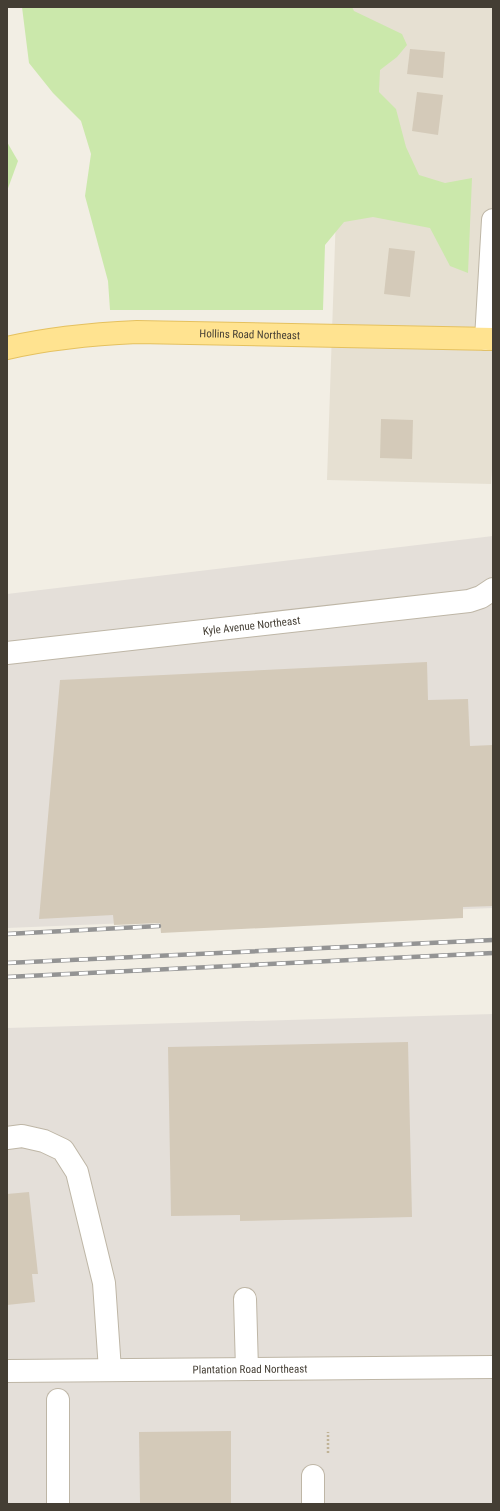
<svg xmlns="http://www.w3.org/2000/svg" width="500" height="1511" font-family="'Roboto Condensed',sans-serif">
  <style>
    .residential { fill: #e6e0d2 }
    .industrial { fill: #e4dfd9 }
    .green { fill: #cbe8ab }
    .building { fill: #d4cab9 }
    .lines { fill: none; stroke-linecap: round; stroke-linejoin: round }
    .minor-casing { stroke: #beb6a6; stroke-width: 24 }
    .major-casing { stroke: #e5c15f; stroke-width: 24 }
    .path { stroke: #c0b397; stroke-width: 2.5; stroke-dasharray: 2 2; stroke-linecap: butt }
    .minor { stroke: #fff; stroke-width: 22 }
    .major { stroke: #ffe390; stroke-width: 22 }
    .rail-casing { stroke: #949494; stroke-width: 4.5 }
    .rail { stroke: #fff; stroke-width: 3; stroke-dasharray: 9; stroke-linecap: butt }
    .labels { text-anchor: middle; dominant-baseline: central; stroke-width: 3; stroke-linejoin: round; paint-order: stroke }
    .street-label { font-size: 11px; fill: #443e34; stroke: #fff }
  </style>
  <rect width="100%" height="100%" fill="#f2eee4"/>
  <polygon class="residential" points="343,7 493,7 493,454 491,484 327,480"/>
  <g class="industrial">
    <polygon points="493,536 493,908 7,928 7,594"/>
    <polygon points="493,1014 493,1504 7,1504 7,1028"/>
  </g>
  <g class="green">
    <polygon points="22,7 352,7 354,11 402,34 407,45 397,57 380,70 379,92 396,109 406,147 419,175 445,183 472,178 468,273 450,266 430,228 373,217 344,222 325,245 323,310 110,310 108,281 85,196 91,154 81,121 53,93 29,63"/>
    <polygon points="7,142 18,161 7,191"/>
  </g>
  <g class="building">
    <polygon points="410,49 445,52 443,78 407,74"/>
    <polygon points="417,92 443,95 438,135 412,131"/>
    <polygon points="389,248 415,251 410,297 384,294"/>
    <polygon points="381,419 413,420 412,459 380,458"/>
    <polygon points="427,662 428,700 468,699 470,746 493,745 493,906 463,907 463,918 161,933 160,923 114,925 113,915 39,919 60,680"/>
    <polygon points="408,1042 412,1217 240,1221 240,1215 171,1216 168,1047"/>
    <polygon points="29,1192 38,1274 32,1274 35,1302 7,1305 7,1194"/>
    <polygon points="231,1431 231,1504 140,1504 139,1432"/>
  </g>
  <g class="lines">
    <g class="minor-casing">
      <g id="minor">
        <polyline points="486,339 493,220"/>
        <path id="s1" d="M7,653L469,601L481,597L493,589"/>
        <polyline points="7,1138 22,1136 44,1141 63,1150 77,1172 104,1283 110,1370"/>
        <polyline points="245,1299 247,1369"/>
        <path id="s2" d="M7,1371L493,1367"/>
        <polyline points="58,1400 58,1504"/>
        <polyline points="313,1504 313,1476"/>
      </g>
    </g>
    <g class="major-casing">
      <g id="major">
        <path id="s3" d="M7,348C50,338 93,334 137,332L493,339"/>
      </g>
    </g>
    <polyline class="path" points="328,1453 328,1432"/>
    <use href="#minor" class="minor"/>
    <use href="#major" class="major"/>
    <g class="rail-casing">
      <g id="rail">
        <polyline points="7,934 159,926"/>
        <polyline points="7,963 493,940"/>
        <polyline points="7,977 493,953"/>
      </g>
    </g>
    <use href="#rail" class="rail"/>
  </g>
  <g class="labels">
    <g class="street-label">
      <text stroke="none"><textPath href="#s3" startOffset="244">Hollins Road Northeast</textPath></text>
      <text stroke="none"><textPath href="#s1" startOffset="246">Kyle Avenue Northeast</textPath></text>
      <text stroke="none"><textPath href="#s2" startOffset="243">Plantation Road Northeast</textPath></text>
    </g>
  </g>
  <rect width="500" height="1511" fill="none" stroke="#443e34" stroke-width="16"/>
</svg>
